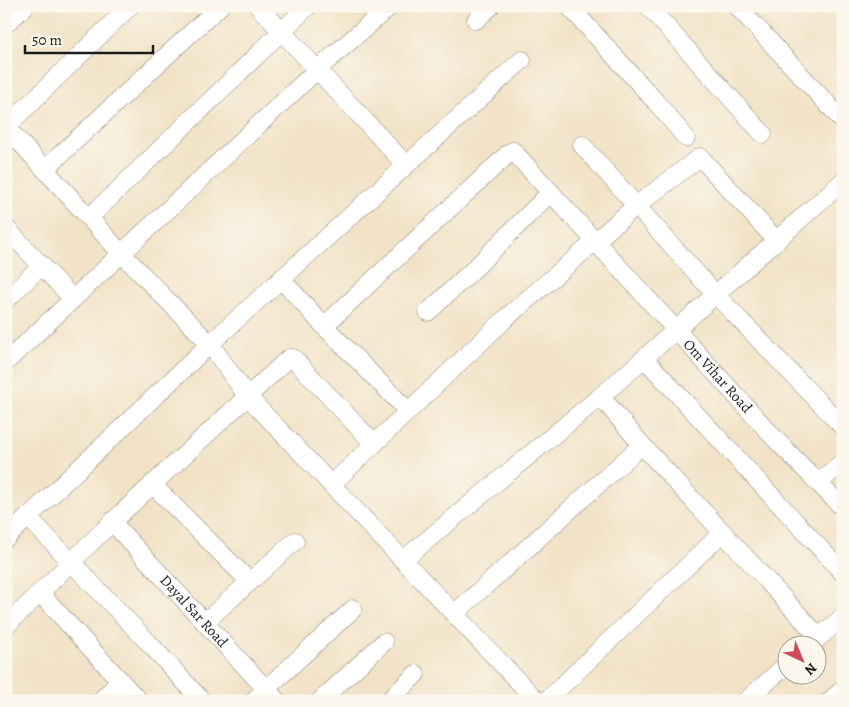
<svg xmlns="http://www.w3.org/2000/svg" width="849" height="707" font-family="Alegreya,serif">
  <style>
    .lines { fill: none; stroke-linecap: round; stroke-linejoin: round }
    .street-casing { stroke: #878072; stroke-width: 19 }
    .street { stroke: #fff; stroke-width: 18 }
    .labels { text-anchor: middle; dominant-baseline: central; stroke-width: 5; stroke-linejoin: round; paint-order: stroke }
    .street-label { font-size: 15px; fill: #1c1c1c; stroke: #fbf7ec }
  </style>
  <rect width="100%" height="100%" fill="#fbf7ec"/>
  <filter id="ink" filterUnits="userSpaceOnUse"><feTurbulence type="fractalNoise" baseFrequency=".02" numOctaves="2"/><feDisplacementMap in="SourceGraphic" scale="10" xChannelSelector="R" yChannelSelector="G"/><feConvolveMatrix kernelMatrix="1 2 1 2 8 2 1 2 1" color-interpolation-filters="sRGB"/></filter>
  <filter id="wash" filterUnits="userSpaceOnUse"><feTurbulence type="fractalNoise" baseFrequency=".0096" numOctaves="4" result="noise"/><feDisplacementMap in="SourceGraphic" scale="20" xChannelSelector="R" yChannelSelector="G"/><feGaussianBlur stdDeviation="1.12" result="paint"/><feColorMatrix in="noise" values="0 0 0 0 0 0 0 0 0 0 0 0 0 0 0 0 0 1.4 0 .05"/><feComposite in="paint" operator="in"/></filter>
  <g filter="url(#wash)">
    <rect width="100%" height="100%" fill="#f2e3c8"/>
  </g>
  <g filter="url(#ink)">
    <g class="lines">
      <g class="street-casing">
        <g id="street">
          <polyline points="258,6 406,165"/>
          <polyline points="569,6 656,102 686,138"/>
          <polyline points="648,6 763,134"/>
          <polyline points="737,6 843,121"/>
          <polyline points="476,20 491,6"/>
          <polyline points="6,24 25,6"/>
          <polyline points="6,127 121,253 210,344 247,396 537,701"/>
          <polyline points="6,127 130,6"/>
          <polyline points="582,145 716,295 843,427"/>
          <polyline points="45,169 220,6"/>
          <polyline points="90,217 308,6"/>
          <polyline points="6,228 73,299"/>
          <polyline points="281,279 324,326 408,411"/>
          <polyline points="6,300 42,265"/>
          <polyline points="428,312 474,269 551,192"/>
          <path id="s1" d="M324,326L509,153L513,151L778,442L843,508"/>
          <polyline points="645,359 843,573"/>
          <polyline points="6,362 318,69 390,6"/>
          <polyline points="601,397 642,445 819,637"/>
          <polyline points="818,483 843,462"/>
          <polyline points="152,484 250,582"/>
          <polyline points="331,485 506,318 636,206 700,157 777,241"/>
          <polyline points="28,517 148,642 202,701"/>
          <path id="s2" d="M112,522L277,701"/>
          <polyline points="6,538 212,342 522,60"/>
          <polyline points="403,560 614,385 843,181"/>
          <polyline points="40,593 139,701"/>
          <polyline points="454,614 642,445"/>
          <polyline points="205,622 295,541"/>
          <polyline points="6,626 112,522 289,358 293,358 374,444"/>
          <polyline points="811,644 843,617"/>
          <polyline points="100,701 121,681"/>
          <polyline points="253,701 353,609"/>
          <polyline points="320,701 384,642"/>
          <polyline points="389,701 416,674"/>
          <polyline points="546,701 723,532"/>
          <polyline points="746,701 786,665"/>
          <polyline points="830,701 843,689"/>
        </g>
      </g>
      <use href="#street" class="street"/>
    </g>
  </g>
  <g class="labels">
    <g class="street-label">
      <text stroke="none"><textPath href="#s1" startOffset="562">Om Vihar Road</textPath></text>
      <text stroke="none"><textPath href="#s2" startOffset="121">Dayal Sar Road</textPath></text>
    </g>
  </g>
  <rect width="849" height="707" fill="none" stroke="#fbf7ec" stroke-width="25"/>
  <g transform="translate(802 660) rotate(136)"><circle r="24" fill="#fbf7ec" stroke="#a29f99"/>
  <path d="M0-4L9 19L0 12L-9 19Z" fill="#d1495b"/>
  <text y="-8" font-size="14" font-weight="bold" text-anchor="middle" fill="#1c1c1c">N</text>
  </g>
  <path d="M25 45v8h128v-8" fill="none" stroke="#1c1c1c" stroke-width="2.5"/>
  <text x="32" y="45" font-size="15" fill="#1c1c1c" stroke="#fbf7ec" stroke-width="4" paint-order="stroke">50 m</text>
</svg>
